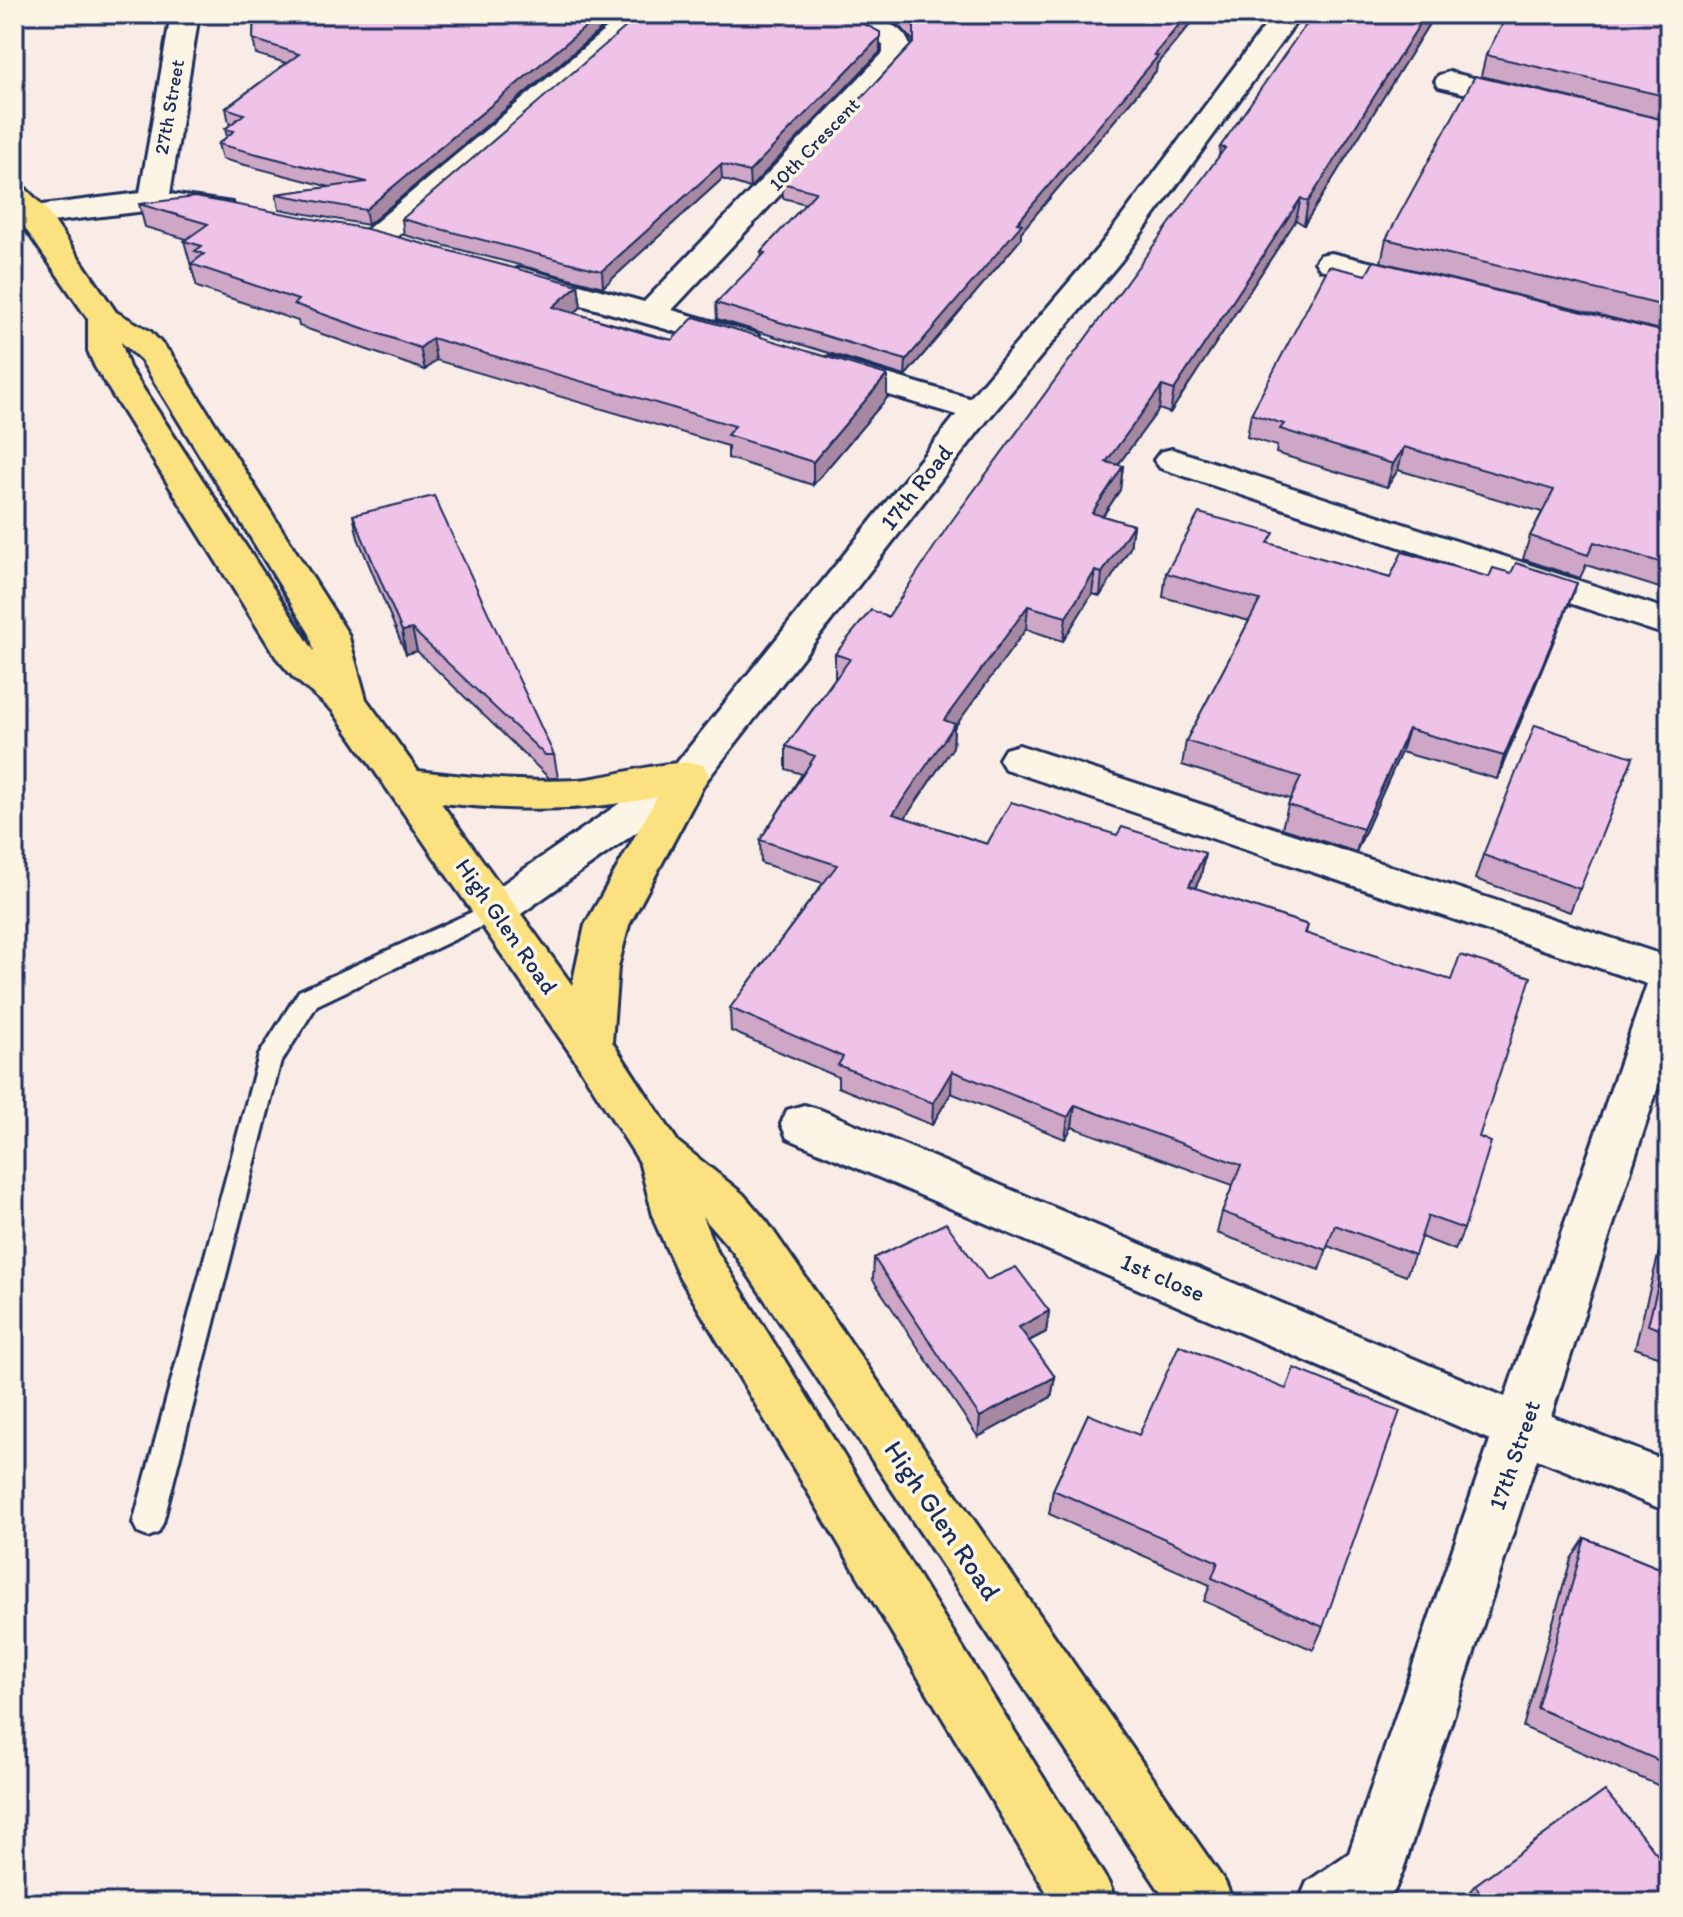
<svg xmlns="http://www.w3.org/2000/svg" width="1683" height="1917" font-family="Itim,sans-serif">
  <style>
    .lines { fill: none; stroke-linecap: round; stroke-linejoin: round }
    .service-casing { stroke: #1b2f5e; stroke-width: 6 }
    .minor-casing { stroke: #1b2f5e; stroke-width: 6 }
    .tertiary-casing { stroke: #1b2f5e; stroke-width: 6 }
    .primary-casing { stroke: #1b2f5e; stroke-width: 6 }
    .service { fill: #fcf5e5; fill-rule: evenodd }
    .minor { fill: #fcf5e5; fill-rule: evenodd }
    .tertiary { fill: #fcf5e5; fill-rule: evenodd }
    .primary { fill: #fbe180; fill-rule: evenodd }
    .wall { fill: #cea7c7; stroke: #1b2f5e; stroke-width: 2 }
    .shaded-wall { fill: #a788a2; stroke: #1b2f5e; stroke-width: 2 }
    .building { fill: #efc2e7; stroke: #1b2f5e; stroke-width: 2 }
    .labels { text-anchor: middle; dominant-baseline: central; stroke-width: 7; stroke-linejoin: round; paint-order: stroke }
    .far-street-label { font-size: 20px; fill: #1b2f5e; stroke: #fcf5e5 }
    .street-label { font-size: 24px; fill: #1b2f5e; stroke: #fcf5e5 }
    .near-street-label { font-size: 28px; fill: #1b2f5e; stroke: #fcf5e5 }
  </style>
  <rect width="100%" height="100%" fill="#f9ebe5"/>
  <filter id="ink" filterUnits="userSpaceOnUse"><feTurbulence type="fractalNoise" baseFrequency=".0125" numOctaves="2"/><feDisplacementMap in="SourceGraphic" scale="16" xChannelSelector="R" yChannelSelector="G"/><feConvolveMatrix kernelMatrix="1 2 1 2 8 2 1 2 1" color-interpolation-filters="sRGB"/></filter>
  <g filter="url(#ink)">
    <g class="lines">
      <g class="service-casing">
        <polygon id="service" points="496,901 504,904 508,910 504,916 317,1005 280,1064 163,1523 158,1533 148,1537 138,1533 133,1523 259,1055 299,991"/>
      </g>
      <g class="minor-casing">
        <g id="minor">
          <polygon points="171,14 199,14 170,194 232,203 236,210 232,217 221,219 154,210 34,224 23,222 19,215 23,208 34,206 140,193"/>
          <polygon points="624,14 654,14 386,246 375,248 364,246 359,239 364,232"/>
          <path d="M790,14C824,14 911,6 911,55L672,310L757,334L762,341L757,348L745,351L733,348L511,285L506,278L511,271L522,268L644,302L883,53V45L856,31L794,20Z"/>
          <polygon points="1449,72 1538,94 1542,100 1538,106 1528,109 1439,87 1435,81 1439,75"/>
          <polygon points="1331,253 1437,278 1442,285 1437,292 1426,295 1320,269 1315,262 1320,255"/>
          <polygon points="830,357 989,404 994,411 989,418 977,421 818,374 813,367 818,360"/>
          <polygon points="1172,449 1669,610 1669,636 1160,468 1154,460 1160,452"/>
          <polygon points="1019,745 1669,957 1669,1053 1551,1416 1669,1462 1669,1512 1537,1459 1402,1873 1393,1894 1381,1903 1298,1903 1307,1882 1349,1853 1490,1440 787,1138 781,1124 787,1110 804,1105 821,1110 1505,1397 1647,984 1005,769 999,759 1005,749"/>
        </g>
      </g>
      <g class="tertiary-casing">
        <polygon id="tertiary" points="1274,14 1302,14 1121,261 989,418 703,785 511,921 496,926 481,921 474,910 481,899 675,765 965,404 1099,247"/>
      </g>
      <g class="primary-casing">
        <path id="primary" d="M14,185L25,188L45,208L116,312L150,331L171,354L348,634L366,699L418,771C471,777 524,783 577,780C612,778 673,756 703,765L709,775L629,925L618,967L612,1042L678,1142L743,1194L767,1222L1225,1882L1234,1903H1168L733,1252L702,1216L715,1248L1108,1882L1117,1903H1053L679,1276L655,1223L639,1161L573,1057L333,711L293,677L276,657L95,367L88,351V319L14,212ZM121,342L141,360L310,634L314,651L129,367ZM657,797L585,925L572,985L441,803C515,811 584,812 657,797Z"/>
      </g>
      <use href="#service" class="service"/>
      <use href="#minor" class="minor"/>
      <use href="#tertiary" class="tertiary"/>
      <use href="#primary" class="primary"/>
    </g>
    <g class="wall">
      <polygon points="254,14 619,14 368,225 279,209 276,194 330,187 222,159 218,144 227,137 225,129 231,124 229,123 226,108 286,63 256,54 253,39"/>
      <polygon points="866,14 1199,14 1157,64 1156,71 1021,232 1021,239 905,376 717,319 716,303 762,257 761,252 806,204 783,198 782,183 914,42 902,28 888,20"/>
      <polygon points="1315,14 1435,14 1304,225 1296,220 1170,413 1159,409 1118,465 1123,466 1120,490 1103,516 1133,525 1130,548 1100,596 1092,594 1063,641 1026,629 954,728 953,747 905,818 987,844 1117,835 1205,853 1201,876 1195,888 1308,925 1306,933 1479,1137 1464,1229 1455,1250 1421,1237 1406,1276 1328,1246 1319,1270 1217,1233 1222,1212 1233,1185 1072,1127 1065,1139 951,1093 932,1125 838,1087 838,1077 731,1031 730,1008 823,883 761,863 760,840 802,774 786,769 786,746 835,678 835,654 888,617 1219,156 1220,147"/>
      <polygon points="1669,14 1669,121 1481,76 1486,55"/>
      <polygon points="880,52 750,188 722,179 603,287 404,235 402,219"/>
      <polygon points="1669,121 1669,332 1381,262 1386,239"/>
      <polygon points="139,204 578,285 581,307 574,313 672,340 887,375 887,398 813,485 728,458 728,446 436,360 425,370 299,326 298,321 197,287 184,241 187,239 145,227"/>
      <polygon points="1366,275 1669,333 1669,591 1586,565 1580,578 1523,559 1530,536 1542,512 1398,470 1387,487 1276,453 1277,446 1247,437 1251,414"/>
      <polygon points="353,515 554,755 558,778 549,778 417,651 406,654 358,538"/>
      <polygon points="1271,544 1390,578 1489,577 1511,573 1577,583 1568,606 1497,779 1401,752 1356,852 1282,828 1288,805 1290,799 1182,765 1186,741 1249,621 1163,597 1166,573"/>
      <polygon points="1633,757 1570,912 1475,879 1483,855"/>
      <polygon points="1669,1212 1669,1360 1635,1348"/>
      <polygon points="874,1258 987,1280 1049,1311 1046,1332 1029,1341 1055,1377 1051,1397 978,1437 873,1280"/>
      <polygon points="1088,1414 1323,1627 1313,1650 1204,1601 1210,1585 1049,1514 1053,1490"/>
      <polygon points="1585,1538 1669,1572 1669,1790 1523,1727 1571,1559"/>
      <polygon points="1605,1791 1669,1903 1463,1903 1462,1901 1475,1885"/>
    </g>
    <g class="shaded-wall">
      <polygon points="601,14 619,14 368,225 365,210"/>
      <polygon points="1188,14 1199,14 1157,64 1156,71 1021,232 1021,239 905,376 906,360"/>
      <polygon points="1426,14 1435,14 1304,225 1308,202"/>
      <polygon points="880,37 880,52 750,188 749,172"/>
      <polygon points="721,164 722,179 603,287 602,271"/>
      <polygon points="1301,198 1296,220 1170,413 1174,390"/>
      <polygon points="578,285 581,307 556,330 553,307"/>
      <polygon points="432,338 436,360 425,370 420,348"/>
      <polygon points="887,375 887,398 813,485 813,462"/>
      <polygon points="1162,386 1159,409 1103,485 1106,462"/>
      <polygon points="1404,447 1398,470 1387,487 1393,464"/>
      <polygon points="1123,466 1120,490 1089,536 1092,513"/>
      <polygon points="1133,525 1130,548 1100,596 1102,573"/>
      <polygon points="1095,571 1092,594 1063,641 1066,617"/>
      <polygon points="1577,583 1568,606 1497,779 1504,756"/>
      <polygon points="1028,606 1026,629 954,728 953,747 892,837 893,814 944,720"/>
      <polygon points="412,629 417,651 406,654 402,631"/>
      <polygon points="1408,729 1401,752 1356,852 1363,829"/>
      <polygon points="1205,853 1201,876 1185,908 1189,886"/>
      <polygon points="952,1071 951,1093 932,1125 933,1103"/>
      <polygon points="1075,1105 1072,1127 1065,1139 1068,1117"/>
      <polygon points="1049,1311 1046,1332 1017,1347 1019,1327"/>
      <polygon points="1055,1377 1051,1397 978,1437 980,1417"/>
    </g>
    <g class="building">
      <polygon points="254,14 601,14 365,210 276,194 367,182 218,144 234,131 225,129 244,114 226,108 299,54 253,39"/>
      <polygon points="641,14 825,14 855,19 880,32 880,37 749,172 721,164 602,271 402,219"/>
      <polygon points="903,14 1188,14 1154,55 1158,56 1017,223 1022,224 906,360 716,303 765,253 761,252 816,192 782,183 914,42 914,27"/>
      <polygon points="1315,14 1426,14 1308,202 1301,198 1174,390 1162,386 1106,462 1123,466 1092,513 1133,525 1102,573 1095,571 1066,617 1028,606 944,720 955,724 893,814 987,844 1011,802 1117,835 1122,827 1205,853 1189,886 1308,925 1305,933 1451,980 1460,955 1531,977 1479,1137 1491,1142 1464,1229 1428,1216 1415,1255 1335,1225 1326,1250 1222,1212 1241,1165 1075,1105 1068,1117 952,1071 933,1103 838,1065 843,1057 730,1008 837,865 760,840 815,756 786,746 850,659 835,654 871,610 888,617 948,526 1225,148 1220,147 1299,34"/>
      <polygon points="1508,14 1669,14 1669,97 1486,55"/>
      <polygon points="1475,76 1669,121 1669,307 1386,239"/>
      <polygon points="195,197 367,229 578,285 553,307 654,336 672,340 694,317 887,375 813,462 727,435 735,426 432,338 420,348 294,304 298,300 191,264 204,254 195,251 202,246 184,241 208,224 139,204"/>
      <polygon points="1374,261 1669,333 1669,565 1594,542 1588,555 1530,536 1554,490 1404,447 1393,464 1280,429 1284,424 1251,414 1329,266 1366,275"/>
      <polygon points="434,496 554,755 545,755 412,629 402,631 353,515"/>
      <polygon points="1199,513 1274,533 1268,543 1390,578 1402,552 1489,577 1493,568 1511,573 1516,563 1577,583 1504,756 1408,729 1363,829 1288,805 1301,777 1186,741 1260,600 1166,573"/>
      <polygon points="1535,725 1633,757 1580,889 1483,855"/>
      <polygon points="946,1223 987,1280 1016,1267 1049,1311 1019,1327 1055,1377 980,1417 874,1258"/>
      <polygon points="1669,1241 1669,1333 1648,1325"/>
      <polygon points="1179,1345 1286,1389 1294,1368 1400,1411 1323,1627 1212,1578 1218,1562 1053,1490 1088,1414 1139,1435"/>
      <polygon points="1585,1538 1669,1572 1669,1765 1537,1708"/>
      <polygon points="1605,1791 1669,1869 1669,1903 1637,1903 1639,1895 1628,1903 1488,1903 1475,1885"/>
    </g>
  </g>
  <g class="labels">
    <g class="far-street-label">
      <text transform="translate(169 107) rotate(-80)">27th Street</text>
      <text transform="translate(814 144) rotate(-46)">10th Crescent</text>
    </g>
    <g class="street-label">
      <text transform="translate(916 487) rotate(-52)">17th Road</text>
      <text transform="translate(507 926) rotate(55)">High Glen Road</text>
      <text transform="translate(1163 1277) rotate(23)">1st close</text>
      <text transform="translate(1514 1455) rotate(-71)">17th Street</text>
    </g>
    <g class="near-street-label">
      <text transform="translate(943 1520) rotate(56)">High Glen Road</text>
    </g>
  </g>
  <rect width="1683" height="1917" fill="none" stroke="#fcf5e5" stroke-width="48"/>
  <rect x="24" y="24" width="1635" height="1869" fill="none" stroke="#1b2f5e" stroke-width="3" filter="url(#ink)"/>
</svg>
